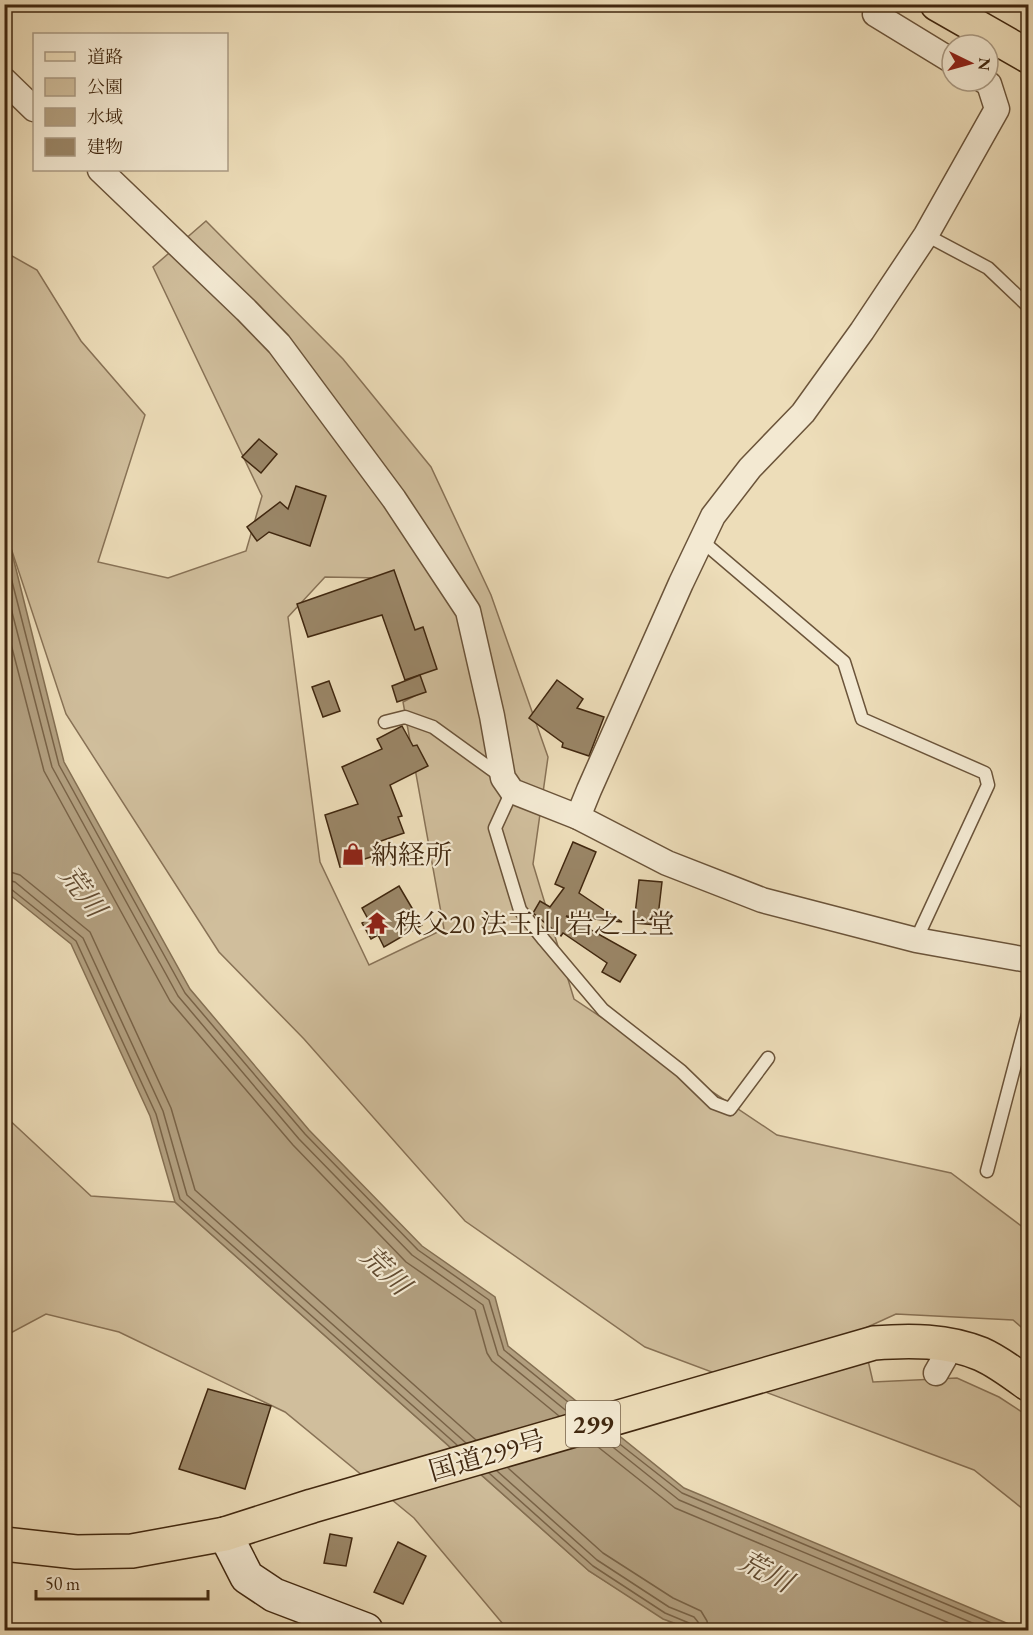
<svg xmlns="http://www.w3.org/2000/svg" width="1033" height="1635" font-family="'EB Garamond','Noto Serif JP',serif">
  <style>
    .green { fill: #d0be9c; stroke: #887256; stroke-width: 1.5; fill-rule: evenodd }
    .water { fill: #b29f7f; stroke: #846f52; stroke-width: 1.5 }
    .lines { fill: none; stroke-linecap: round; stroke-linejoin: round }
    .shore { stroke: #796347; stroke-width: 1.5 }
    .building { fill: #9a8667; stroke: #40270f; stroke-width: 1.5 }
    .lane-casing { stroke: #6b543a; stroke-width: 15 }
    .street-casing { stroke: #6b543a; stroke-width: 27 }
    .secondary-casing { stroke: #40270f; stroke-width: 36 }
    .primary-casing { stroke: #40270f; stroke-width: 36 }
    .highway-casing { stroke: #40270f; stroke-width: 36 }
    .lane { stroke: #f3e9d2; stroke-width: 12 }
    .street { stroke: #f3e9d2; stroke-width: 24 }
    .secondary { stroke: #f3e9d2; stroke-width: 33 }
    .primary { stroke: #edddb9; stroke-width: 33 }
    .highway { stroke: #edddb9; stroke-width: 33 }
    .labels { text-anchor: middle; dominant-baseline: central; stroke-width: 4.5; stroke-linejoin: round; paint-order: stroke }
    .shield { fill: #f3e9d2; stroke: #76614a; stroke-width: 1.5 }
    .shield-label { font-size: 26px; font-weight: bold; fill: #40270f }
    .poi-label { font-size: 27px; fill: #40270f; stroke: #f3e9d2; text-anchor: start }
    .street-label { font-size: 27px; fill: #40270f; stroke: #f3e9d2 }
    .water-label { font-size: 28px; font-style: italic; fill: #624b31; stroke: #f3e9d2 }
  </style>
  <rect width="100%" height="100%" fill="#edddb9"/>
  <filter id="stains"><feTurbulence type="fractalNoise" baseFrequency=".00333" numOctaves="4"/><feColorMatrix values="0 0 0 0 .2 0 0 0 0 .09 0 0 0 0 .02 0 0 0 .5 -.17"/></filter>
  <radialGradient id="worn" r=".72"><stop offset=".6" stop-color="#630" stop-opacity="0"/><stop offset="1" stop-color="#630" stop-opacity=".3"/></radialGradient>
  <g class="green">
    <path d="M206,221L343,359L431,467L491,595L548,757L533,864L574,999L777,1135L951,1173L1028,1231V1333L1013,1320L896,1314L861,1330L873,1382L957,1378L999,1397L1028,1416V1513L974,1470L645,1347L465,1221L304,1039L219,952L66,714L9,542L5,536V252L37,270L81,341L145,415L98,562L168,578L246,551L262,496L153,267ZM325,577L381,578L424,691L403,702L444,929L369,965L320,862L288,617Z"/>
    <polygon points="4,1115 91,1196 175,1202 589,1571 683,1630 508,1630 414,1518 285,1412 119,1332 46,1314 5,1336"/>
  </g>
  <polygon class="water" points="4,536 9,541 64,762 190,989 309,1130 422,1246 495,1297 508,1346 684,1488 1023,1630 693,1630 663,1619 589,1571 175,1202 150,1116 71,944 5,891"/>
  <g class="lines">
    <g class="shore">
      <polyline points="4,550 59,765 185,993 305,1134 418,1250 489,1300 504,1350 578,1410"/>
      <polyline points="4,581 52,767 178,996 299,1139 412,1255 483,1305 498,1355 569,1413"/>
      <polyline points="4,617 44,771 170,1001 293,1145 406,1262 475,1310 487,1353 492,1361 559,1416"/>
      <polyline points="4,870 20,875 90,932 171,1108 195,1190 476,1440"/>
      <polyline points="4,879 15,882 83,938 163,1111 187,1195 466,1443"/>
      <polyline points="4,887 11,889 76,941 156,1114 180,1199 457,1445"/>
      <polyline points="612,1438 682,1493 1008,1630"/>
      <polyline points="604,1440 679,1500 989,1630"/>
      <polyline points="593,1443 675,1508 966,1630"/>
      <polyline points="508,1468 603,1553 673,1598 701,1611 707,1621 709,1630"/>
      <polyline points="497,1471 597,1560 669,1607 694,1617 698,1622 700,1630"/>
      <polyline points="489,1473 593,1566 665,1613 689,1623 692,1630"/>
    </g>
  </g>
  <g class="building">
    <polygon points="259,439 277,454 261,473 242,457"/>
    <polygon points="296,486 326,496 310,546 269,532 257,541 247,527 280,502 288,509"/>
    <polygon points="394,570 415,630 423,627 437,669 405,680 382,615 308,637 297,604"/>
    <polygon points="420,675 426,692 397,702 392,686"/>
    <polygon points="557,680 583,699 577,708 604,717 589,756 562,747 563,743 529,718"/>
    <polygon points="329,681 340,711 323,717 312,687"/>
    <polygon points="402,726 413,746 417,745 428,766 390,785 402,816 398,817 404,833 378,842 378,844 375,846 377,855 340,867 325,815 358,804 342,767 382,749 377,739"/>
    <polygon points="573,842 596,852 579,893 622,922 566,916 636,955 620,982 602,972 607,963 563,933 561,936 533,913 540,901 550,907 564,888 555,884"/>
    <polygon points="639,880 662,882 657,925 634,923"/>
    <polygon points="399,886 422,925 384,947 378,935 371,939 362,923 368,919 362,908"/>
    <polygon points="208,1389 271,1406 245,1489 179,1469"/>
    <polygon points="330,1534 352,1538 346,1566 324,1563"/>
    <polygon points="398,1542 426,1556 403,1604 374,1592"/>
  </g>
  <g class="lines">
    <g class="lane-casing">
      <g id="lane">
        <polyline points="926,235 988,268 1028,306"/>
        <polyline points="702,541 844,662 862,719 985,773 988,785 916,940"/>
        <polyline points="385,722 405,717 433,727 502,777"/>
        <polyline points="512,791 495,828 520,910 544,940 603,1010 681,1071 714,1103 730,1109 768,1058"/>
        <polyline points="987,1171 1028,1015"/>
      </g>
    </g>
    <g class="street-casing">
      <g id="street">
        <polyline points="880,4 875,14 952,61"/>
        <polyline points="4,80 34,109"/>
        <polyline points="100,170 246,310 279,344 394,499 468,611 492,716 503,778 512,791 578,817 667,863 762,900 916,940 1028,960"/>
        <polyline points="578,817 589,790 681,583 713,516 750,468 803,413 862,331 926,235 997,109 989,84 984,81"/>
        <polyline points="936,1373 952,1345"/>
      </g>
    </g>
    <g class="secondary-casing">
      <polyline id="secondary" points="225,1534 247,1577 274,1595 366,1630"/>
    </g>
    <g class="primary-casing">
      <polyline id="primary" points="937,4 1028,56"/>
    </g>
    <g class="highway-casing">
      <path id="highway" d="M4,1544L76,1552L132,1551L225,1534L312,1506L874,1343C910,1340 947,1340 981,1354C997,1361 1013,1373 1028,1384"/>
    </g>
    <use href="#lane" class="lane"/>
    <use href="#street" class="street"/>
    <use href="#secondary" class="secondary"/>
    <use href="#primary" class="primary"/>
    <use href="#highway" class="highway"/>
  </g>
  <defs>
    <g id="shop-bare" transform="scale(1.8)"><path d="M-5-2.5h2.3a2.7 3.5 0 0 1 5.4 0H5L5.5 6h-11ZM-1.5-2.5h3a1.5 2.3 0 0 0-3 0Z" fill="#8f2418" stroke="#f3e9d2" stroke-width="2.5" paint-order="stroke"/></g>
    <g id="temple-bare" transform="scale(1.8)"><path d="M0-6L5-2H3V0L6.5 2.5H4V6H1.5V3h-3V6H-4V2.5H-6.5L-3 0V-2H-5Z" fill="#8f2418" stroke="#f3e9d2" stroke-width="2.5" paint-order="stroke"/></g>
  </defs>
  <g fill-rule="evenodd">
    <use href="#shop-bare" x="353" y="854"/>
    <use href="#temple-bare" x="377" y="923"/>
  </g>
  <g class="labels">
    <rect class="shield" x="566" y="1401" width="54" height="46" rx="4.5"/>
    <g class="shield-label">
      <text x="593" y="1424">299</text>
    </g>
    <g class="poi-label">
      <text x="371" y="854">納経所</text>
      <text x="395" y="923">秩父20 法王山 岩之上堂</text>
    </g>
    <g class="street-label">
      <text transform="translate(487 1455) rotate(-16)">国道299号</text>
    </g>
    <g class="water-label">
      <text transform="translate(83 891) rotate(53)">荒川</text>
      <text transform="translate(386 1270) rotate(44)">荒川</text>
      <text transform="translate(766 1571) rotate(28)">荒川</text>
    </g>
  </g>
  <rect width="1033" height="1635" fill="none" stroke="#edddb9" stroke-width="24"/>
  <rect x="6" y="6" width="1021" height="1623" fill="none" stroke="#40270f" stroke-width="3"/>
  <rect x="12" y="12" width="1009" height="1611" fill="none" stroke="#40270f" stroke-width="1.5"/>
  <rect x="33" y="33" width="195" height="138" fill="#f3e9d2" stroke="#ab9b84" stroke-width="1.5"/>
  <rect x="45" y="52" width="30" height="9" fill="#edddb9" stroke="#ab9b84" stroke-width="1.5"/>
  <text x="87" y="63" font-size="18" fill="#40270f">道路</text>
  <rect x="45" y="78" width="30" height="18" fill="#d0be9c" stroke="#ab9b84" stroke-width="1.5"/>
  <text x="87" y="93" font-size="18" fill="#40270f">公園</text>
  <rect x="45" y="108" width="30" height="18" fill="#b29f7f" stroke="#ab9b84" stroke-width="1.5"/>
  <text x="87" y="123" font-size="18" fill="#40270f">水域</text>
  <rect x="45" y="138" width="30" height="18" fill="#9a8667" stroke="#ab9b84" stroke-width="1.5"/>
  <text x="87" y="153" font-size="18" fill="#40270f">建物</text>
  <g transform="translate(970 63) rotate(95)"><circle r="28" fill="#f3e9d2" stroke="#ab9b84" stroke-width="1.5"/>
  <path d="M0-4.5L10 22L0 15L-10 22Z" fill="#8f2418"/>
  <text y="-9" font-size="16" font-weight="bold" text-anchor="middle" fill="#40270f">N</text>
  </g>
  <path d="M36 1590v9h172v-9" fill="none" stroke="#40270f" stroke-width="3"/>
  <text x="45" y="1590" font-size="18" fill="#40270f" stroke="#f3e9d2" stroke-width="4.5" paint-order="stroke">50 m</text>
  <rect width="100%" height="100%" filter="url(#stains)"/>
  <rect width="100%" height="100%" fill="url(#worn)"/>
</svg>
